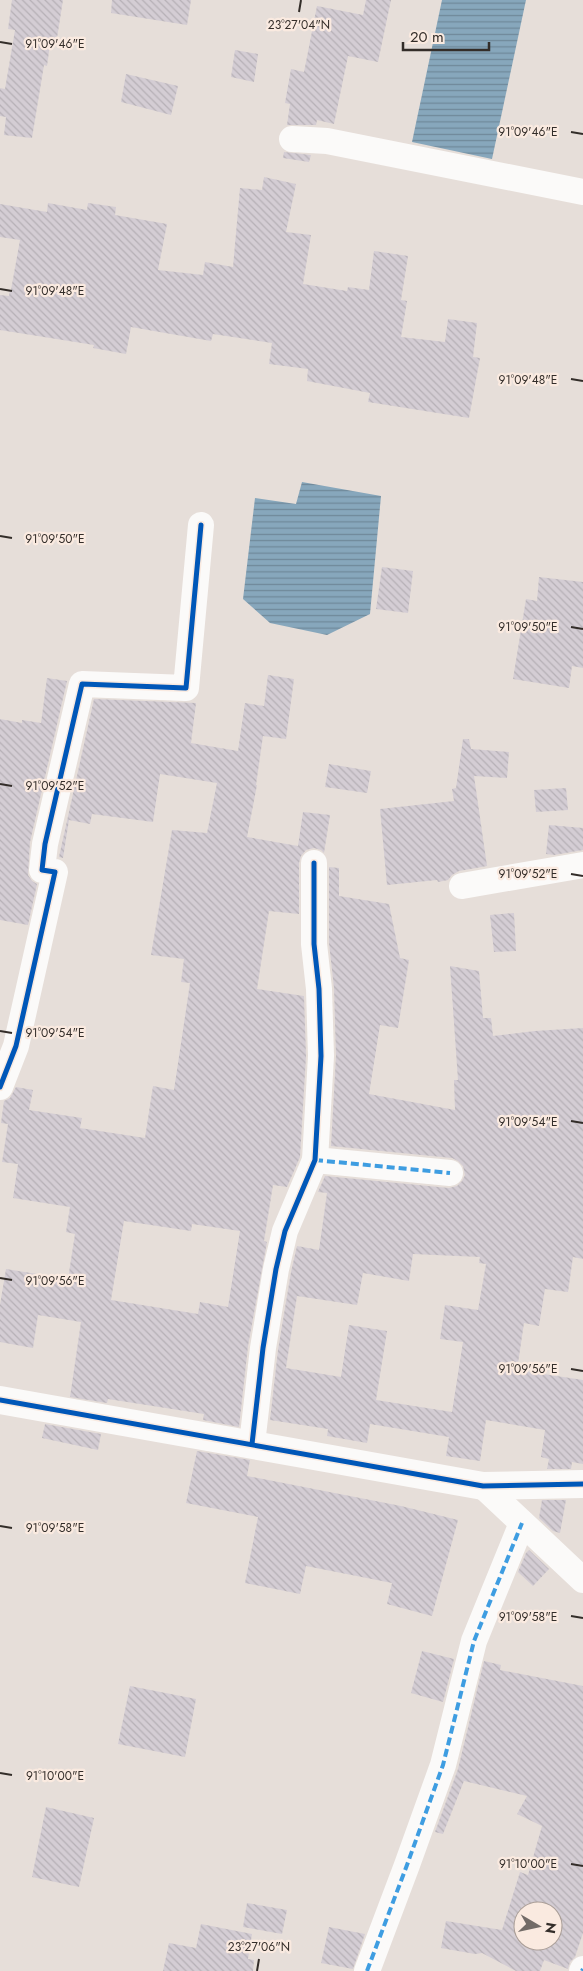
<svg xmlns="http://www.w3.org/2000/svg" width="583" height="1971" font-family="Jost,sans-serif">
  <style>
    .water { fill: url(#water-rules) }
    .building { fill: url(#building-back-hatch); fill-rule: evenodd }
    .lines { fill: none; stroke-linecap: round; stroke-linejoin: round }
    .street { stroke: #fbfaf9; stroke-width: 26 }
    .secondary { stroke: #fbfaf9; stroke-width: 28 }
    .quiet { stroke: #3e9de1; stroke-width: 4; stroke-dasharray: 8 4; stroke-linecap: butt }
    .cycleway-casing { stroke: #faeae0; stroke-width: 8 }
    .cycleway { stroke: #0057b8; stroke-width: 5 }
    .ticks { fill: none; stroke: #332d29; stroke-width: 2 }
    .ticks-label { font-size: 12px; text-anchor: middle; fill: #332d29; stroke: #faeae0; stroke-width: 4.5; stroke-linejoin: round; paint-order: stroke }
  </style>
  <defs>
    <pattern id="water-rules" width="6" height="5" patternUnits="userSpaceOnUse" patternTransform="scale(1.25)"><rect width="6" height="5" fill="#87a7bc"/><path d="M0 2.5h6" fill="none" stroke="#6f8899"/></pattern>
    <pattern id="building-back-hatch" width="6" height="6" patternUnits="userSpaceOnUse" patternTransform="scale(1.25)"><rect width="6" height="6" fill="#d4cdd4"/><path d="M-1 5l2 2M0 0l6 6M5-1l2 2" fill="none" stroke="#b6b0b6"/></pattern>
  </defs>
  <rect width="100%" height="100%" fill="#e6ded9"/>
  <g class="water">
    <polygon points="442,0 526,0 492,159 412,142"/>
    <polygon points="302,482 381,496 370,614 327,635 270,623 243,599 255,498 296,504"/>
  </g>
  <g class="building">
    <polygon points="12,0 63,0 57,38 51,37 47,66 44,65 32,138 4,135 6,117 0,116 0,88 5,89 15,30 8,29"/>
    <polygon points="112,0 191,0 187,25 111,13"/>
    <polygon points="366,0 391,0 378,62 348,56 334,124 317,120 316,125 287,125 290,104 285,103 291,69 304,72 317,6 363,15"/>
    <polygon points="235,50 258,54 254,82 231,77"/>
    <polygon points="126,74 178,86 171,115 121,102"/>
    <polygon points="284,152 311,155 309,162 283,158"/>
    <polygon points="264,177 296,184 286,232 311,235 303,284 347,291 348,287 369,290 374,251 408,256 401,300 407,301 401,337 445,342 448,319 477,323 473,357 480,358 469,418 368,402 370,393 307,381 308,369 269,364 272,343 213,334 211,341 131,327 126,354 93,348 94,345 0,330 0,295 9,296 10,290 11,290 20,240 0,237 0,204 47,212 48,203 87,210 88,203 116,207 115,215 167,224 158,270 203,275 205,262 233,267 240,188 262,190"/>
    <polygon points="382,567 413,571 408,613 376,609"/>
    <polygon points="539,577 583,582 583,668 572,666 569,688 513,679 526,599 537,601"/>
    <path d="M268,675L294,679L286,739L263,736L256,785H257L247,837L298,846L303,812L330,815L324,853L321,850L314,848L306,850L301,856L299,863V914L269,911L257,989L304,996L306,1056L300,1157L287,1187L273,1185L264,1241L267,1242L248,1346L239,1427L203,1420L204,1414L108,1399L107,1403L70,1397L81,1322L38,1315L33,1348L0,1342V1305L6,1269L68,1279L75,1234L66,1232L70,1207L13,1198L18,1164L2,1162L8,1124L1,1123L4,1101L10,1098L16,1087L33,1090L29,1110L82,1118L80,1128L145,1138L153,1086L174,1090L190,983L181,982L184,959L151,955L172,830L207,833L217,783L160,774L153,822L92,814L90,824L69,820L63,858L59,857L94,699L196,703L191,743L238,751L245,703L264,706ZM124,1221L191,1231L192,1224L240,1231L228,1307L200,1302L198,1314L111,1300Z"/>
    <polygon points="47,678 67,681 30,842 28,875 32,881 37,884 28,925 0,920 0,719 22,723 22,720 41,723"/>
    <polygon points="463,739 469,739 471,749 509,752 507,778 474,776 487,866 459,871 452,875 448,880 438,882 437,880 387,885 380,809 454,801 452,789 456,788"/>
    <polygon points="329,764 371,771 367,793 325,787"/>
    <polygon points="566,788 568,810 536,812 534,790"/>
    <polygon points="549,825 583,828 583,850 554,855 546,854"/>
    <path d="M329,867L339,868V896L389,904L400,958L409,960L398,1028L380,1025L369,1094L455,1110L454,1080H458L450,966L479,971L483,1018H491L493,1036L535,1031L583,1028V1259L573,1257L568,1292L545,1289L539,1326L524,1323L517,1370L583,1380V1464L572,1462L571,1469H547L549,1459L541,1457L545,1430L486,1420L480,1461L446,1456L449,1437L370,1424L367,1443L327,1436L328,1429L270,1420L278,1350L291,1272L297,1246L319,1250L327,1193L318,1192L325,1176L449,1188L457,1186L462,1181L465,1175L463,1166L458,1161L452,1158L331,1146L336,1056L334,988L329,943ZM413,1254L480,1257L479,1263L486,1264L478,1310L445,1305L440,1339L463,1342L452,1412L376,1400L387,1331L349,1325L341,1377L286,1368L297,1296L357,1305L363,1273L409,1281Z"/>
    <polygon points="514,913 516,951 494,952 490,915"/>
    <polygon points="45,1424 101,1434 98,1450 42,1438"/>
    <polygon points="197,1451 250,1460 247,1476 401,1506 458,1520 432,1616 387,1604 392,1583 306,1566 300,1594 245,1583 258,1517 186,1503"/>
    <polygon points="542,1500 566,1500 560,1533 553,1531 539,1518"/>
    <polygon points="529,1550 549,1569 533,1586 518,1572 526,1553"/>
    <polygon points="422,1651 454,1659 443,1702 411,1693"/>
    <path d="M484,1661L501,1665L500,1670L583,1686V1933L575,1957L570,1962L568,1969L544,1960L540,1971H516L482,1953L475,1954L441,1948L446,1921L502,1930L520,1872L528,1875L542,1826L517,1814L527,1796L464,1781L443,1834L435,1832L458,1769ZM523,1911H553V1941H523Z"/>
    <polygon points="130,1686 196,1699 185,1757 118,1744"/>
    <polygon points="46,1807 94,1818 79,1887 32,1877"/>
    <polygon points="247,1903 287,1910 282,1934 243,1927"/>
    <polygon points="201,1924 252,1934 248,1959 254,1960 253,1971 163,1971 169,1943 196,1948"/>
    <polygon points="329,1927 365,1934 353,1969 321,1963"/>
  </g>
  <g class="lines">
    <g class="street">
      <polyline points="292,139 327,141 583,192"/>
      <polyline points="462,886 583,865"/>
      <polyline points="0,1087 16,1046 55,872 42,870 45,844 82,684 186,688 201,525"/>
      <polyline points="315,1160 450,1173"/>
      <polyline points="252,1444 263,1348 276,1269 285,1231 315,1160 321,1056 319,989 314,944 314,863"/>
      <polyline points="483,1486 583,1580"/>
      <polyline points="367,1971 407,1865 443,1765 474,1641 522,1523"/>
      <polyline points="582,1971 583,1969"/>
    </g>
    <polyline class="secondary" points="0,1400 483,1486 583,1484"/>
    <g class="quiet">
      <polyline points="315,1160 450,1173"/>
      <polyline points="367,1971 407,1865 443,1765 474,1641 522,1523"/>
      <polyline points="582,1971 583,1969"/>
    </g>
    <g class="cycleway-casing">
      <g id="cycleway">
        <polyline points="0,1087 16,1046 55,872 42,870 45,844 82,684 186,688 201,525"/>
        <polyline points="0,1400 483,1486 583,1484"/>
        <polyline points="252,1444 263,1348 276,1269 285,1231 315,1160 321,1056 319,989 314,944 314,863"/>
      </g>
    </g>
    <use href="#cycleway" class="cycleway"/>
  </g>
  <path class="ticks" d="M299,12L301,0M0,42L12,44M571,132L583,134M0,289L12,291M571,379L583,381M0,536L12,538M571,627L583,629M0,784L12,786M571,874L583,876M0,1031L12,1033M571,1121L583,1123M0,1278L12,1280M571,1369L583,1371M0,1526L12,1528M571,1616L583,1618M0,1773L12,1775M571,1864L583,1866M257,1971L259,1959"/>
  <g class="ticks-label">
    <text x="299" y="29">23°27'04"N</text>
    <text x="55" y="48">91°09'46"E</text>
    <text x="528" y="136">91°09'46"E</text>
    <text x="55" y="295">91°09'48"E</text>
    <text x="528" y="384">91°09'48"E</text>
    <text x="55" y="543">91°09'50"E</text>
    <text x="528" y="631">91°09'50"E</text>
    <text x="55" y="790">91°09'52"E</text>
    <text x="528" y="878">91°09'52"E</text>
    <text x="55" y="1037">91°09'54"E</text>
    <text x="528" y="1126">91°09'54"E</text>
    <text x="55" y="1285">91°09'56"E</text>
    <text x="528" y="1373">91°09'56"E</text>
    <text x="55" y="1532">91°09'58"E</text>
    <text x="528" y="1621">91°09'58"E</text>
    <text x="55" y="1780">91°10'00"E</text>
    <text x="528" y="1868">91°10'00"E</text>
    <text x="259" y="1951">23°27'06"N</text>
  </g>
  <g transform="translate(538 1926) rotate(99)"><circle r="24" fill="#faeae0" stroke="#aa9e97"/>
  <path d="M0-4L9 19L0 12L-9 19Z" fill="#726b67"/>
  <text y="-8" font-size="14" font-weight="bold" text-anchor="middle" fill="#332d29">N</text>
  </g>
  <path d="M403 42v8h86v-8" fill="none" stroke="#332d29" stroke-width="2.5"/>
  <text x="410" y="42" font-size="15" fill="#332d29" stroke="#faeae0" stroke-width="4" paint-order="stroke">20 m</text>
</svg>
